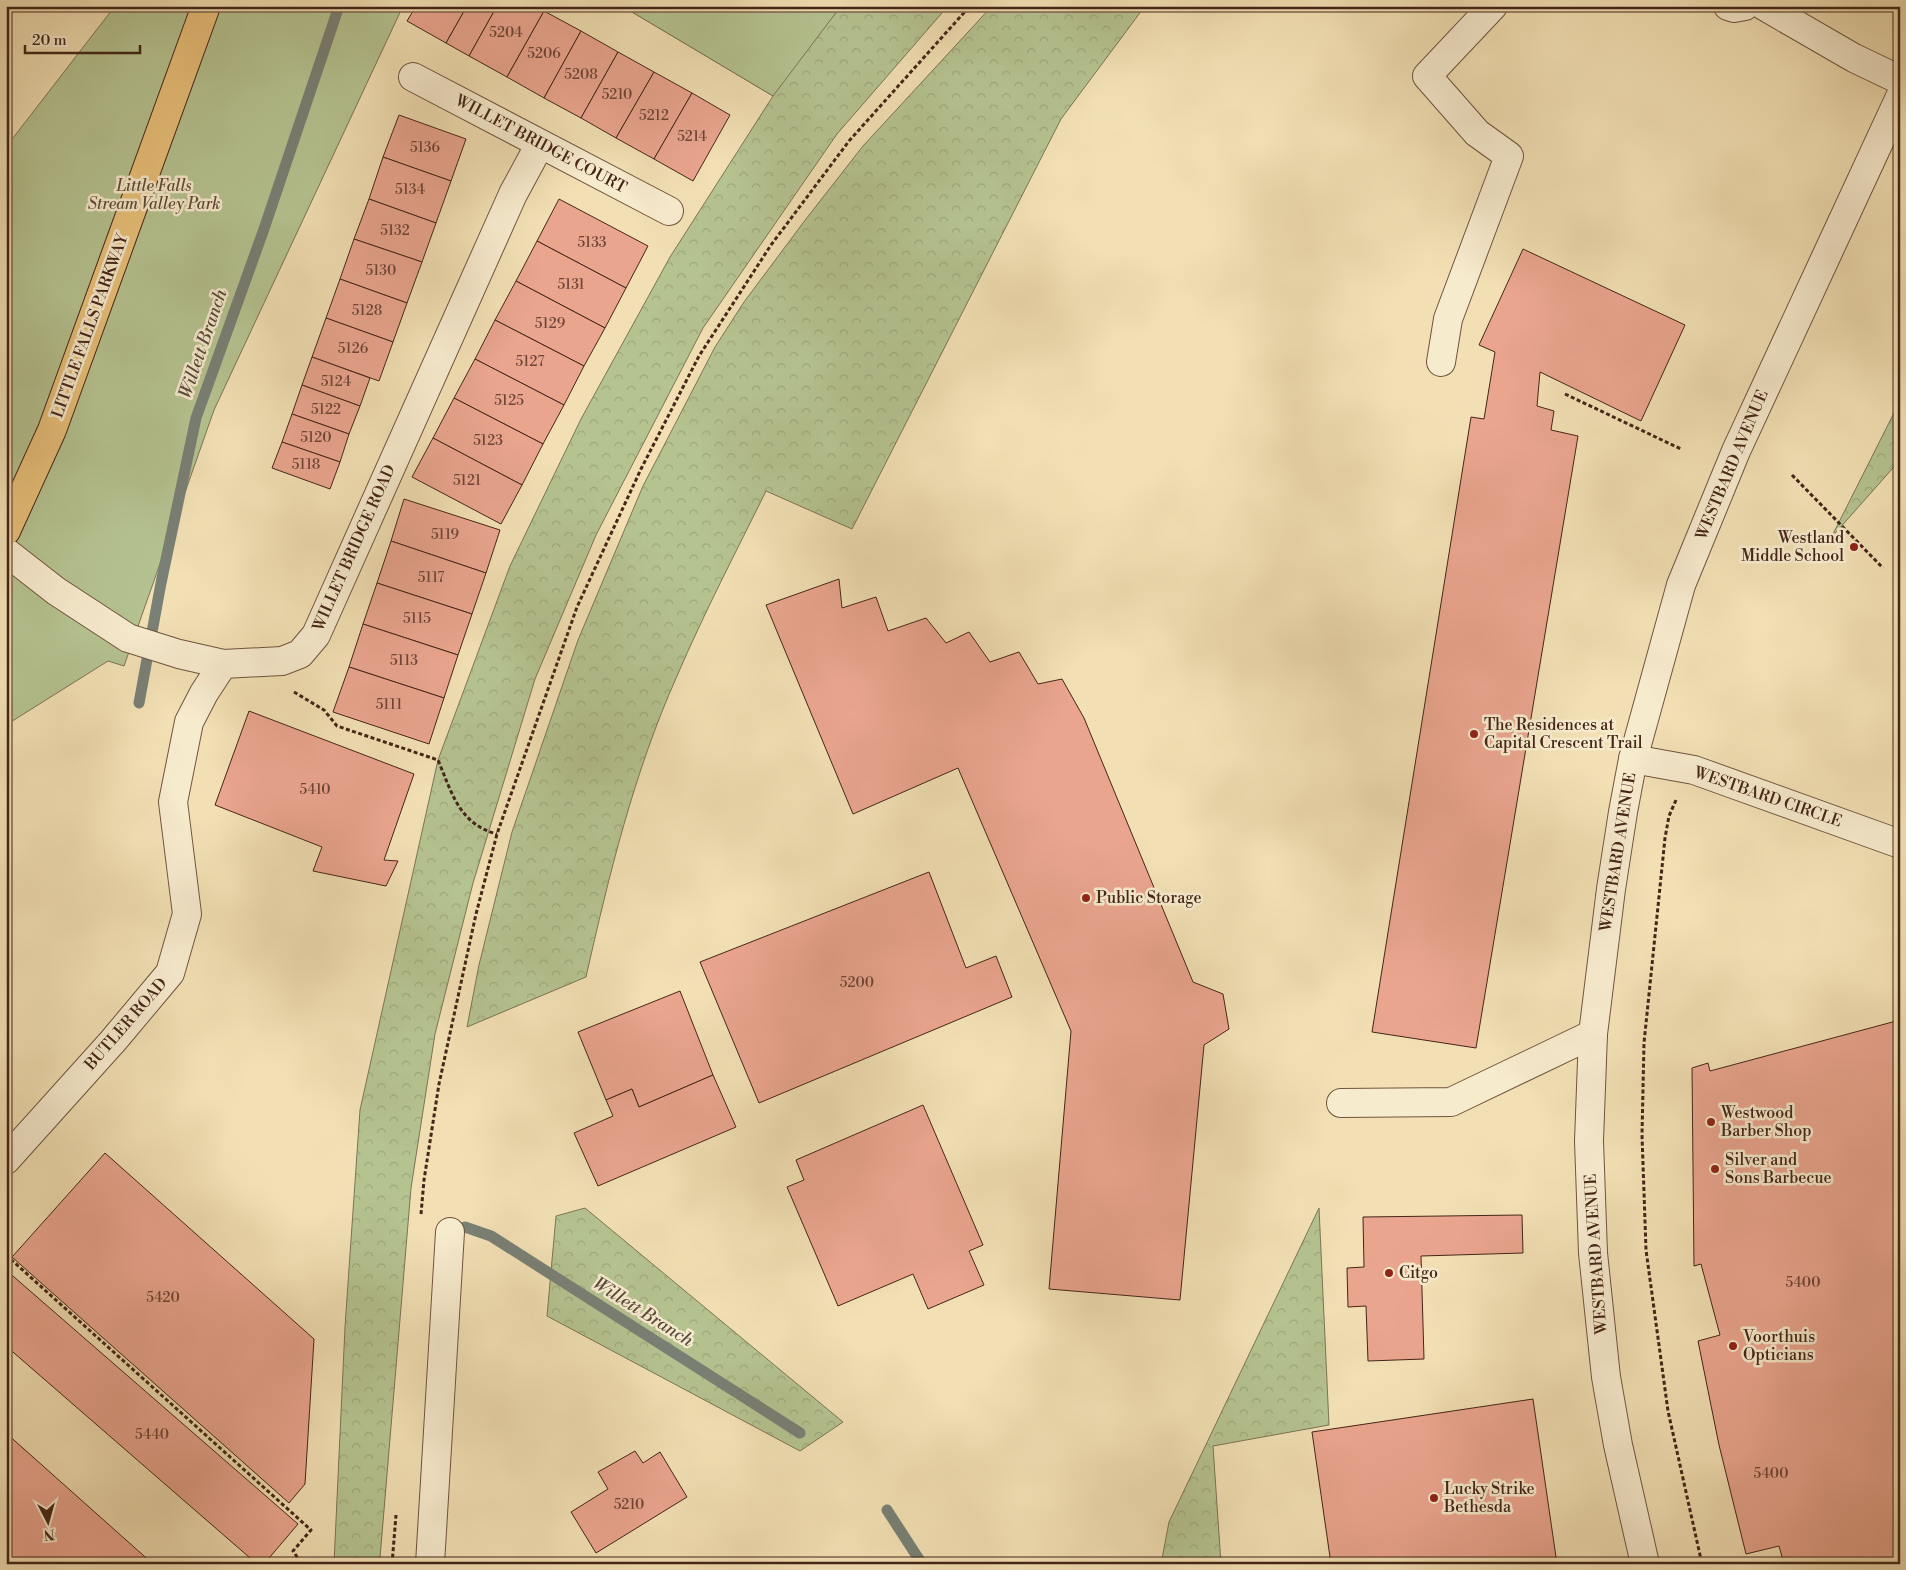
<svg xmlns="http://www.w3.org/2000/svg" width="1906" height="1570" font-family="'Libre Bodoni',serif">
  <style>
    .forest { fill: url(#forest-crowns); stroke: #7c7454 }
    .park { fill: #b5c391; stroke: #7c7454 }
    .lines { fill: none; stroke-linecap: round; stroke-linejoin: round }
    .stream { stroke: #798075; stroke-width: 11 }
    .building { fill: #eaa58f; stroke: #442518 }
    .minor-casing { stroke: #70543f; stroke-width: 30 }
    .major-casing { stroke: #442518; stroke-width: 30 }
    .path { stroke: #442518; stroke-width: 3; stroke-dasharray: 4 2.5; stroke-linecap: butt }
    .minor { stroke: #f7ebce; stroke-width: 28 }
    .major { stroke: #e9c07a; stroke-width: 28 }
    .poi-dot { fill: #8f2418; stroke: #f7ebce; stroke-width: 2 }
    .labels { text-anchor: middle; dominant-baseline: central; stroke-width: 5; stroke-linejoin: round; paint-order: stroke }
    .number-label { font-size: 14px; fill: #6e4536 }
    .street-label { font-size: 16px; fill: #442518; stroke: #f7ebce }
    .park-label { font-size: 16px; font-style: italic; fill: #604c36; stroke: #f7ebce }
    .poi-label { font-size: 16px; fill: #442518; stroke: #f7ebce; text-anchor: start }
    .water-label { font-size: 18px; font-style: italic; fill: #5a4b3f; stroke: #f7ebce }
  </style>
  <defs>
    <pattern id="forest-crowns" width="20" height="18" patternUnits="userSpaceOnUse" patternTransform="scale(1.25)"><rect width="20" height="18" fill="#b5c391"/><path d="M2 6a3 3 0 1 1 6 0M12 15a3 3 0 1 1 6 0" fill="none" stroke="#9da77c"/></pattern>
  </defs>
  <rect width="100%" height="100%" fill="#f2e0b4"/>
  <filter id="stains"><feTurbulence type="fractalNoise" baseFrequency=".004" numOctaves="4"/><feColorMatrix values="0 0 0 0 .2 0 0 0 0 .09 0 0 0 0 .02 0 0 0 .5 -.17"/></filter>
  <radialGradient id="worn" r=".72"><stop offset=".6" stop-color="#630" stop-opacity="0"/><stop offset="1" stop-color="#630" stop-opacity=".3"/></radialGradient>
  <g class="forest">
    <polygon points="622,6 948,6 837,134 703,328 596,535 535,679 473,883 435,1034 411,1188 380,1558 371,1564 334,1564 345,1327 360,1110 438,760 510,566 581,419 670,257 773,96"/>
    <path d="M992,6H1145L1061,119L852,529L766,491C736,552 704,613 677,676C634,772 609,875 586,977L467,1027L479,965L512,832L578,640L643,486L715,347L744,302L806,219L863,146Z"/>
    <polygon points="1900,401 1900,460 1831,538"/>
    <polygon points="585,1208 843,1422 800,1451 547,1316 556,1216"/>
    <polygon points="1319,1208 1329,1425 1213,1446 1221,1564 1161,1564 1169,1522"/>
  </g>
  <g class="park">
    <polygon points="115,6 403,6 214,410 124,666 108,661 6,725 6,147"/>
    <polygon points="622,6 841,6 773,96"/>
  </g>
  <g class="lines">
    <g class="stream">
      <polyline points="139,703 161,583 196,418 264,229 339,6"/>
      <polyline points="465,1227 491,1236 800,1433"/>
      <polyline points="887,1510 922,1564"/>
    </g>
  </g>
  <g class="building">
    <polygon points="416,6 467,6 446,43 407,21"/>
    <polygon points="467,6 497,6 469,56 446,43"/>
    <polygon points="497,6 535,6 544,11 507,77 469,56"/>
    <polygon points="544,11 581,31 544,98 507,77"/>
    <polygon points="581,31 618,52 581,118 544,98"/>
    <polygon points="618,52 654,72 616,138 581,118"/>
    <polygon points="654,72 692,93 654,159 616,138"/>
    <polygon points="692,93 730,115 693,181 654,159"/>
    <polygon points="399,115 466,139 451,181 383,157"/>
    <polygon points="383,157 451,181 436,223 369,199"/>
    <polygon points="369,199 436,223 422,262 354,239"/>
    <polygon points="559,199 648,246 626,288 537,241"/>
    <polygon points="354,239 422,262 407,303 340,279"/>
    <polygon points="537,241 626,288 605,328 516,281"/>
    <polygon points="1523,249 1685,325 1641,421 1540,372 1537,406 1554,411 1551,430 1578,436 1476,1048 1372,1032 1471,417 1484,419 1495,352 1479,345"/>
    <polygon points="340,279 407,303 393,342 326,318"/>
    <polygon points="516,281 605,328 584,366 495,320"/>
    <polygon points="326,318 393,342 379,381 312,357"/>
    <polygon points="495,320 584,366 564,405 475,359"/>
    <polygon points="312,357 370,378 360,406 302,385"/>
    <polygon points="475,359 564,405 543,444 454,398"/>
    <polygon points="302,385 360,406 349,434 292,414"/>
    <polygon points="454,398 543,444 522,485 433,438"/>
    <polygon points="292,414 349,434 340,462 282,442"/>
    <polygon points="433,438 522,485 501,524 412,477"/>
    <polygon points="282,442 340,462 330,489 272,468"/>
    <polygon points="404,499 500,530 486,573 391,541"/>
    <polygon points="391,541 486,573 472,614 377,583"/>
    <polygon points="839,579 842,608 876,597 888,631 926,618 946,643 969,632 990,662 1019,652 1038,684 1062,679 1084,718 1193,982 1223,994 1229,1029 1204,1045 1180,1300 1049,1289 1071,1031 958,768 853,814 766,605"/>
    <polygon points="377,583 472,614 458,655 363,624"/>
    <polygon points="363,624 458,655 444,698 349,667"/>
    <polygon points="349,667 444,698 429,744 333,712"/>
    <polygon points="249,711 414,774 384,860 398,861 386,886 313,871 322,847 215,805"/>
    <polygon points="929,872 966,968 996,956 1012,997 759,1103 700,962"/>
    <polygon points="680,991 713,1075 639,1107 632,1089 606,1100 578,1032"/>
    <polygon points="1900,1020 1900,1564 1784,1564 1779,1546 1746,1554 1719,1445 1698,1341 1720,1335 1701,1264 1694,1266 1692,1068 1708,1063 1710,1071"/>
    <polygon points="713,1075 736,1127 598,1186 574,1133 613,1116 606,1100 632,1089 639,1107"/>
    <polygon points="923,1105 983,1245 969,1251 984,1285 928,1309 913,1274 838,1306 787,1187 804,1180 796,1160"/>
    <polygon points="105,1153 314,1339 305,1484 289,1503 12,1257"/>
    <polygon points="1522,1215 1523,1253 1421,1256 1424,1359 1368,1361 1366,1306 1348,1307 1347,1268 1364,1267 1363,1217"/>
    <polygon points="6,1270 298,1524 264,1564 257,1564 6,1346"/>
    <polygon points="1533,1399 1557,1564 1331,1564 1312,1432"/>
    <polygon points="6,1433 153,1564 6,1564"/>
    <polygon points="635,1451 643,1463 660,1452 687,1497 596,1553 571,1512 608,1489 598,1472"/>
  </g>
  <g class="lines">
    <g class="minor-casing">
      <g id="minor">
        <polyline points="1728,6 1734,8 1745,6"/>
        <polyline points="1764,6 1854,58 1900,80"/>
        <polyline points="413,77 669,211"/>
        <polyline points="1441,362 1448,319 1509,156 1477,133 1427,76 1493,6"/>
        <polyline points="6,552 56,591 128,638 179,654 223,664 282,661 300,654 316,635 513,194 540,144"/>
        <polyline points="1633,759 1694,770 1900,844"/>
        <polyline points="1341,1103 1451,1102 1593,1034"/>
        <polyline points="6,1160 113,1041 170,973 187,914 173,802 189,722 204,693 223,664"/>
        <polyline points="430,1564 450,1232"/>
        <polyline points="1645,1564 1618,1445 1606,1377 1593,1253 1589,1141 1593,1034 1611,889 1623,812 1633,759 1681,585 1736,451 1900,97"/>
      </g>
    </g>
    <g class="major-casing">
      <polyline id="major" points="6,531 52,430 206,6"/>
    </g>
    <g class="path">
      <polyline points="1565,394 1681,449"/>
      <polyline points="1792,475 1883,568"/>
      <path d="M294,692L324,710L337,726L438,760C452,793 459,824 497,834"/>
      <polyline points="1676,800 1669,816 1665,838 1644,1043 1642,1135 1646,1250 1668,1411 1702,1564"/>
      <polyline points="421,1214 424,1180 439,1084 476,914 497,834 577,607 641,469 699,356 771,245 849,141 970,6"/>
      <polyline points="6,1255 311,1530 293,1551 302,1564"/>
      <polyline points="392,1564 396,1515"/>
    </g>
    <use href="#minor" class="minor"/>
    <use href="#major" class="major"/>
  </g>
  <g class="poi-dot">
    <circle cx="1854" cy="547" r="5"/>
    <circle cx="1474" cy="734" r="5"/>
    <circle cx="1086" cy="898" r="5"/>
    <circle cx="1711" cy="1122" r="5"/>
    <circle cx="1715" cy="1169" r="5"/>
    <circle cx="1389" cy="1273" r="5"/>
    <circle cx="1733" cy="1346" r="5"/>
    <circle cx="1434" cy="1498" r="5"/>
  </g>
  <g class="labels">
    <g class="number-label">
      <text x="506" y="33">5204</text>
      <text x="544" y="54">5206</text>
      <text x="581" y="75">5208</text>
      <text x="617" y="95">5210</text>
      <text x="654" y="116">5212</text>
      <text x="692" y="137">5214</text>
      <text x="425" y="148">5136</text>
      <text x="410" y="190">5134</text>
      <text x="395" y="231">5132</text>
      <text x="592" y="243">5133</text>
      <text x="381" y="271">5130</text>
      <text x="571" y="285">5131</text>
      <text x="367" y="311">5128</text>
      <text x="550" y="324">5129</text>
      <text x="353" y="349">5126</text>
      <text x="530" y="362">5127</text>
      <text x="336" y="382">5124</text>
      <text x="509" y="401">5125</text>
      <text x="326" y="410">5122</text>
      <text x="316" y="438">5120</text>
      <text x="488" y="441">5123</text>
      <text x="306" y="465">5118</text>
      <text x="467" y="481">5121</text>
      <text x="445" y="535">5119</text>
      <text x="431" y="578">5117</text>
      <text x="417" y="619">5115</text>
      <text x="404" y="661">5113</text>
      <text x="389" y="705">5111</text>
      <text x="315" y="790">5410</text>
      <text x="857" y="983">5200</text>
      <text x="1803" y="1283">5400</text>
      <text x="163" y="1298">5420</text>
      <text x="152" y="1435">5440</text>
      <text x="1771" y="1474">5400</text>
      <text x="629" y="1505">5210</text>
    </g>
    <g class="street-label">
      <text transform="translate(541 144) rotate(28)">WILLET BRIDGE COURT</text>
      <text transform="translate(90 326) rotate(-70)">LITTLE FALLS PARKWAY</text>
      <text transform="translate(1732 465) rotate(-67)">WESTBARD AVENUE</text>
      <text transform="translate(354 548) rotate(-66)">WILLET BRIDGE ROAD</text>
      <text transform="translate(1768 797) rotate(19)">WESTBARD CIRCLE</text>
      <text transform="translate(1618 852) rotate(-81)">WESTBARD AVENUE</text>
      <text transform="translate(126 1024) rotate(-49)">BUTLER ROAD</text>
      <text transform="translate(1596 1254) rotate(-94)">WESTBARD AVENUE</text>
    </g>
    <g class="park-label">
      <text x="154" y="186">Little Falls<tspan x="154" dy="18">Stream Valley Park</tspan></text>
    </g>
    <g class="poi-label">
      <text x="1844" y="538" text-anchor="end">Westland<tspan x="1844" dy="18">Middle School</tspan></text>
      <text x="1484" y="725">The Residences at<tspan x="1484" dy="18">Capital Crescent Trail</tspan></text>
      <text x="1096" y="898">Public Storage</text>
      <text x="1721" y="1113">Westwood<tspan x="1721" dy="18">Barber Shop</tspan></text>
      <text x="1725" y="1160">Silver and<tspan x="1725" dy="18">Sons Barbecue</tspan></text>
      <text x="1399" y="1273">Citgo</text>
      <text x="1743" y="1337">Voorthuis<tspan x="1743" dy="18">Opticians</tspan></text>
      <text x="1444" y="1489">Lucky Strike<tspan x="1444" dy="18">Bethesda</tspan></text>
    </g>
    <g class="water-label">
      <text transform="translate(203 344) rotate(-71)">Willett Branch</text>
      <text transform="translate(643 1312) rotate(32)">Willett Branch</text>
    </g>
  </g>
  <rect width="1906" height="1570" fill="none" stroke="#f2e0b4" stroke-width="25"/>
  <rect x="8" y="8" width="1891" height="1555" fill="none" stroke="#442518" stroke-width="2.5"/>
  <rect x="12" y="12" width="1881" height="1545" fill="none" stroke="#442518"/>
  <g transform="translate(48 1522) rotate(174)" stroke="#f7ebce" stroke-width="4" paint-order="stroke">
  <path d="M0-4L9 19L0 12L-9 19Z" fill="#442518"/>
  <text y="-8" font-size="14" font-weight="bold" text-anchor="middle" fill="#442518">N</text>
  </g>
  <path d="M25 45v8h115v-8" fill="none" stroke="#442518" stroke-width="2.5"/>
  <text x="32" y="45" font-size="15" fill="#442518" stroke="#f7ebce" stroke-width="4" paint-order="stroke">20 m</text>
  <rect width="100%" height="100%" filter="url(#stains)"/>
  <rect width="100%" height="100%" fill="url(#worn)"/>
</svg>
